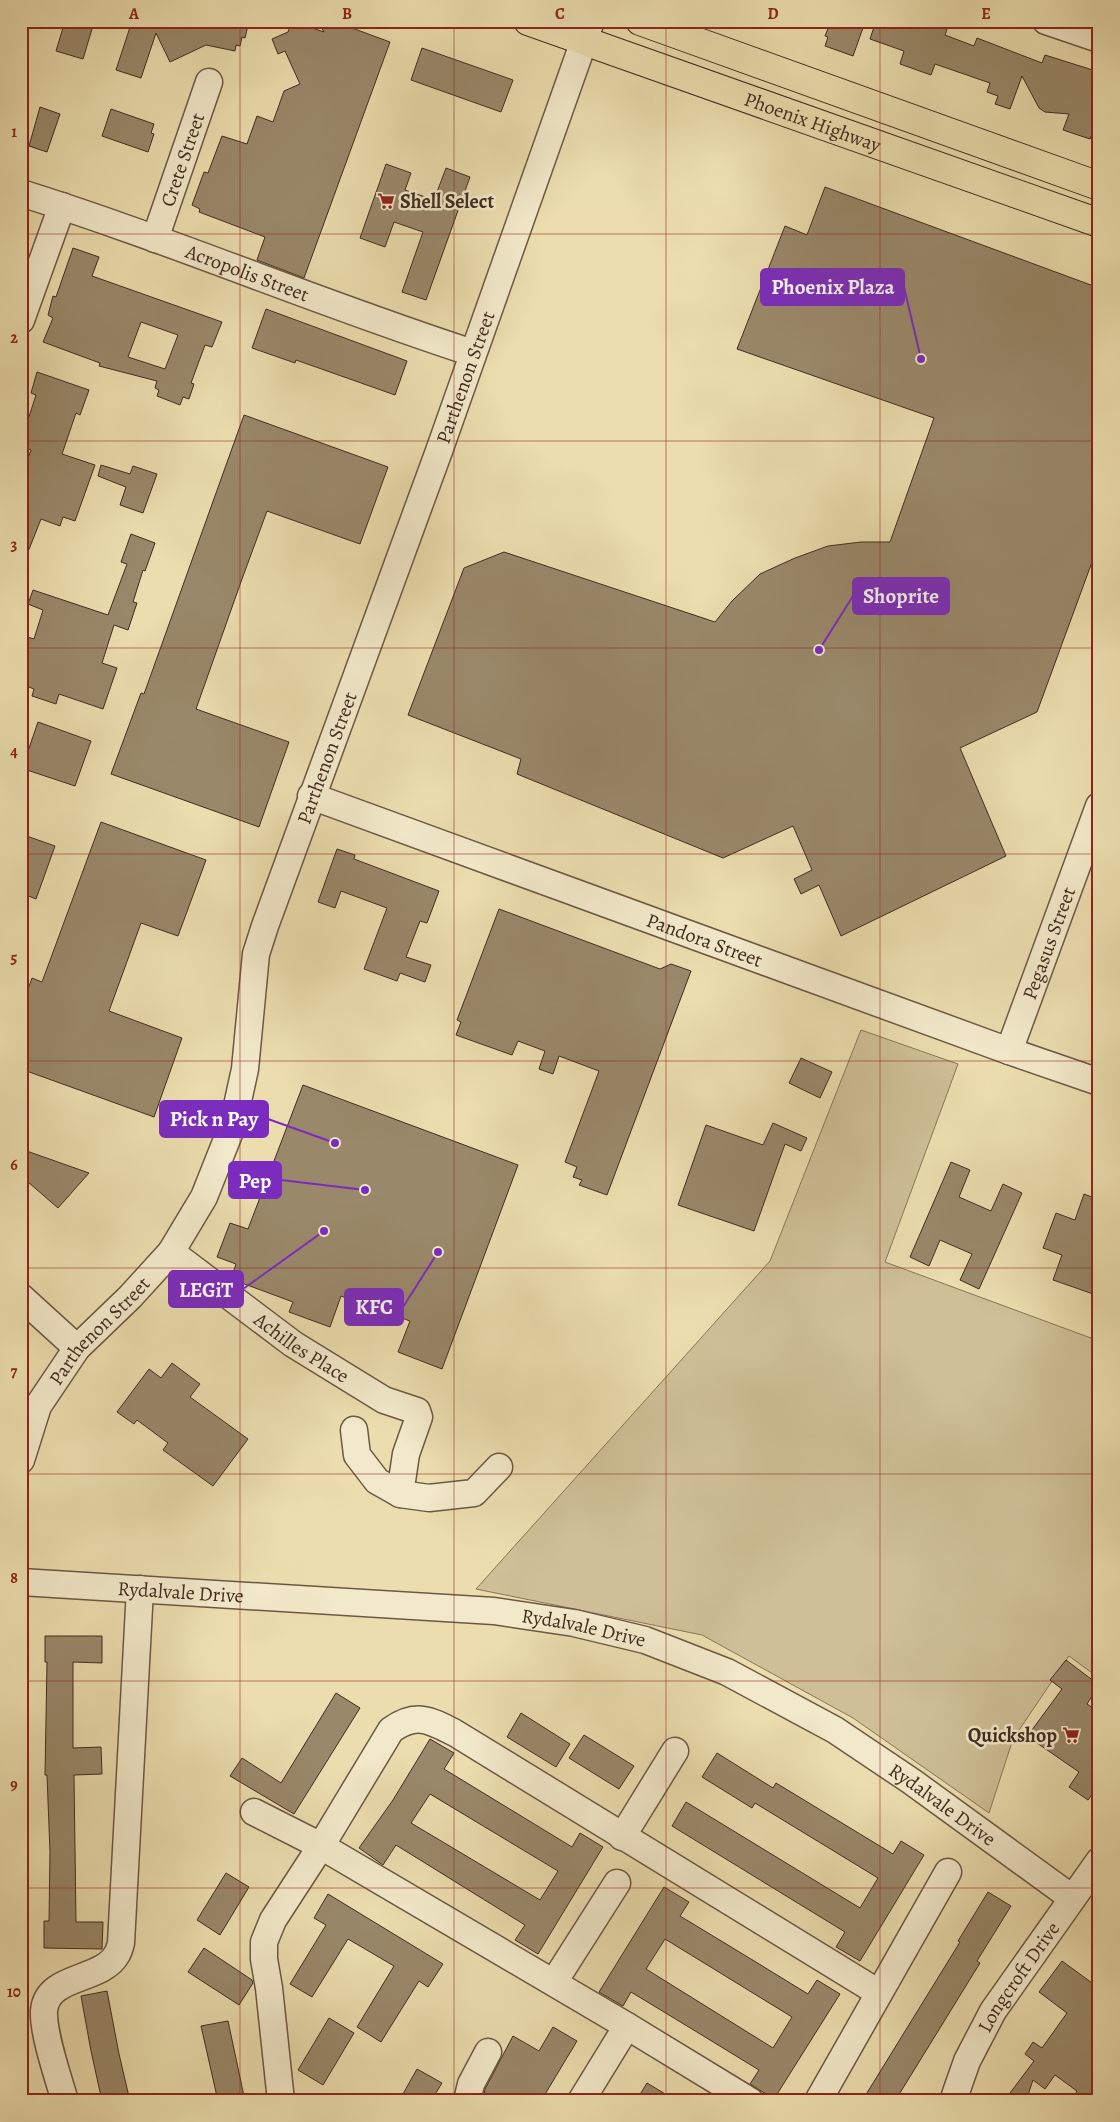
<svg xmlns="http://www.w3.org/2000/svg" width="1120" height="2122" font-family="Alegreya,serif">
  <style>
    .green { fill: #cebf96; stroke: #88765b }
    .building { fill: #99886a; stroke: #412c20; fill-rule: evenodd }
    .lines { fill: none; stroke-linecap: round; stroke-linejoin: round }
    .minor-casing { stroke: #6c5844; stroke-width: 29 }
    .major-casing { stroke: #412c20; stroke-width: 30 }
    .minor { stroke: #f2e9ca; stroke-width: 26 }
    .major { stroke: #ebddae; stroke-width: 28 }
    .grid { fill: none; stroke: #8f2418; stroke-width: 1; stroke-opacity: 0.55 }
    .labels { text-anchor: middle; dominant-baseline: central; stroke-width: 5; stroke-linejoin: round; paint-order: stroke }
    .street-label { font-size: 20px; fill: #412c20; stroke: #f2e9ca }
    .poi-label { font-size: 20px; font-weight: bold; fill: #412c20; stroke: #f2e9ca; text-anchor: start }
    .leader { fill: none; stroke: #7b2cbf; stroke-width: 2 }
    .callout-dot { fill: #7b2cbf; stroke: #f2e9ca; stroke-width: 2 }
    .callout { fill: #7b2cbf; stroke: #7b2cbf; stroke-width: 2 }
    .callout-label { font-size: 21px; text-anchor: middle; font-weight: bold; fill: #fff }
    .neatline { fill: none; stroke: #8f2418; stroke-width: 2 }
    .grid-label { font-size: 16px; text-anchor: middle; font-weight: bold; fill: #8f2418 }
  </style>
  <rect width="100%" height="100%" fill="#ebddae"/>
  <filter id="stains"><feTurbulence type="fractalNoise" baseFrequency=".004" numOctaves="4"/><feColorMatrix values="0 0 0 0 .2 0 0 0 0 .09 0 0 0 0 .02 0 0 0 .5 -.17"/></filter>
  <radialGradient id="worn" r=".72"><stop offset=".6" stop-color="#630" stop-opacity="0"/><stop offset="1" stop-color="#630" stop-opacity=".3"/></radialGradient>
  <polygon class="green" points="861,1030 958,1064 885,1262 1099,1341 1099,1678 1069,1656 1013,1739 989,1813 853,1718 702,1635 476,1589 770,1261"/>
  <g class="building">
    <polygon points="65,21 92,29 83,59 56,51"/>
    <polygon points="132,21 249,21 245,38 242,37 240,46 236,45 235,51 206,45 170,62 156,33 141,78 116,70"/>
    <polygon points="292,21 324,32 318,21 333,21 390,42 304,278 257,260 265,237 199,212 200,209 192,205 204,172 208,173 222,136 247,144 257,116 273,122 284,91 300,84 285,51 278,54 272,39 288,32"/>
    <polygon points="831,21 852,21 864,25 853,56 825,46 828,37 825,36"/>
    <polygon points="876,21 950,21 945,35 974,46 977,38 1042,63 1045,55 1099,72 1099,116 1090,139 1063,130 1069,114 1045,112 1039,108 1022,76 1010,109 995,104 998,96 987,92 990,83 935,64 931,75 900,64 904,51 870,39"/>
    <polygon points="422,48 513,80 501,112 411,80"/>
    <polygon points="40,107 60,114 47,152 29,146"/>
    <polygon points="111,109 154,124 151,133 154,134 148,152 102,136"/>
    <polygon points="386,164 411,173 405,190 434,200 446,168 470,177 426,300 402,292 423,232 394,222 385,247 360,238"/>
    <polygon points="825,187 1099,288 1099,543 1037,712 960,748 1006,856 841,936 819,885 801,894 794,879 812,870 793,826 723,858 517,774 521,759 408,715 464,568 504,552 715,622 732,601 760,574 795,558 828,546 861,542 890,542 934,418 737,349 785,226 807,235"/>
    <path d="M73,248L99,257L92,276L222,322L212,347L205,345L191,383L194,384L189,399L183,397L180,405L157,396L159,390L155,388L157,381L99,366L100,363L43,342L53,318L48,315L53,296L56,297ZM141,322L178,335L165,369L128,357Z"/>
    <polygon points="266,309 407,361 395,395 296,360 295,363 252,348"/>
    <polygon points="37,372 89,390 80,415 76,413 62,454 95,465 75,521 63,517 60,526 41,519 22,567 21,477 31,450 21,446 21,421 27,423 36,395 31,393"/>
    <polygon points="244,415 388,467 360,544 267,511 242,579 196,709 289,742 259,827 111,774 141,693 144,694"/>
    <polygon points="101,465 130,474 133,466 157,474 143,513 120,505 126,487 98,476"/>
    <polygon points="131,534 155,543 145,571 143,570 133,602 137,603 128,630 114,625 102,663 117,668 103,709 59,694 56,704 32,696 34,689 21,684 21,635 34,639 43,610 28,604 33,590 108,615 127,564 121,562"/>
    <polygon points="38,722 91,741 75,786 21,768 21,749 28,751"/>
    <polygon points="101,822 206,860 178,936 141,923 109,1011 182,1038 154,1117 21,1069 21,1044 26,1032 21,1030 21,1009 32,978 42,982"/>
    <polygon points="21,834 55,846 36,899 21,893"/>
    <polygon points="337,849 355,855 354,859 439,891 427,923 420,921 406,957 431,965 425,982 400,973 397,981 364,969 387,908 341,891 335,908 318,902"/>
    <polygon points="499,909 660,969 671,964 691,971 607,1195 579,1185 582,1180 573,1177 577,1167 565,1162 599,1071 559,1056 553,1074 539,1069 545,1051 518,1041 512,1055 456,1035 461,1022 457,1020"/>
    <polygon points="801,1058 832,1072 820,1098 789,1083"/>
    <polygon points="303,1085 518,1165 442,1369 398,1352 410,1321 341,1296 330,1327 289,1312 293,1302 231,1279 236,1264 217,1257 230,1223 248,1229"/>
    <polygon points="773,1123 807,1138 801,1151 785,1144 754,1231 678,1205 706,1125 763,1145"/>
    <polygon points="21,1149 89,1173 58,1208 21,1176"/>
    <polygon points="951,1162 970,1170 959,1197 991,1211 1003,1184 1022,1193 979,1289 960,1280 972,1254 940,1240 929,1266 910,1257"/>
    <polygon points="1084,1194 1099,1200 1099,1296 1053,1280 1062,1255 1043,1248 1056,1213 1075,1220"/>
    <polygon points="172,1363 200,1384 190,1397 248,1439 213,1486 163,1450 168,1443 137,1420 134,1424 117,1412 149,1369 161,1378"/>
    <polygon points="45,1636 102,1636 102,1663 73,1662 73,1748 101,1747 102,1774 74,1775 76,1922 103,1922 102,1949 44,1948 44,1921 49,1921 50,1852 47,1775 45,1775 47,1662 45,1662"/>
    <polygon points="1066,1660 1099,1685 1087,1704 1099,1712 1099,1785 1088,1800 1069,1787 1079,1772 1037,1743 1039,1740 1029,1734 1062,1689 1050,1680"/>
    <polygon points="336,1693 360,1708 294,1814 230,1776 242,1758 281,1783"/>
    <polygon points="521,1713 570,1744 556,1767 507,1737"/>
    <polygon points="584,1735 634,1766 619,1789 569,1758"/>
    <path d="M430,1739L454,1753L444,1769L572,1847L580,1833L603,1847L538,1954L515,1940L525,1925L396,1845L383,1865L359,1848L393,1800ZM430,1794L558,1871L540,1900L411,1823Z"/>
    <polygon points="717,1753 773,1788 776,1783 893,1854 901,1841 924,1855 860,1961 836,1947 845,1932 672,1826 686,1802 860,1908 878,1878 755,1803 752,1808 702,1777"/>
    <polygon points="226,1873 249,1887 220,1935 197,1920"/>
    <path d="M664,1887L689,1902L680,1916L746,1956L808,1994L817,1980L840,1994L774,2099L750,2084L759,2070L692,2029L631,1992L623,2006L599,1992ZM665,1939L792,2017L773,2048L646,1969Z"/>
    <polygon points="988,1892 1011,1906 977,1961 980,1963 895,2101 862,2101 960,1942 958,1941"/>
    <polygon points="328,1894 443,1964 428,1987 419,1981 381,2042 357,2027 394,1966 348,1939 312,1997 290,1984 326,1925 314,1918"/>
    <polygon points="204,1948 252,1980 253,1983 239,2005 188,1972"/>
    <polygon points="1062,1961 1099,1988 1099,2101 1072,2101 1077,2091 1055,2075 1045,2089 1033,2080 1026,2101 1004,2101 1034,2061 1025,2054 1033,2042 1042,2048 1067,2013 1039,1992"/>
    <polygon points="107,1991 119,2054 130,2101 102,2101 91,2051 81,1996"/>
    <polygon points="329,2018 354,2033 323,2085 298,2070"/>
    <polygon points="228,2021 245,2101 218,2101 201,2026"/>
    <polygon points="553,2027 577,2041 541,2101 487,2101 483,2099 485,2089 513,2036 539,2051"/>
    <polygon points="417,2069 442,2083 431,2101 399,2101"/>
    <polygon points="647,2083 677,2101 636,2101"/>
  </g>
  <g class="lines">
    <g class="minor-casing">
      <g id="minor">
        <polyline points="1046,21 1099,39"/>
        <path id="s1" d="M21,193C174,241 321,304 473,353"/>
        <path id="s2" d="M155,239L209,82"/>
        <polyline points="21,320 62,206"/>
        <path id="s3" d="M311,796L1009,1051L1099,1082"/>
        <path id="s4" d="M1009,1051L1099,806"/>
        <path id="s5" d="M171,1252L293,1344L384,1400L417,1411L419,1417L406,1454L400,1494"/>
        <polyline points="21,1297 77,1348"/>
        <polyline points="354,1430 357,1455 377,1481 400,1494 429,1498 474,1493 499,1467"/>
        <path id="s6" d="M21,1460L38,1406L77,1348L130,1297L171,1252L204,1197L233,1124L245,1069L256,954L265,926L439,451L591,21"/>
        <path id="s7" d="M21,1582L494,1611L574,1623L645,1640L727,1672L835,1730L911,1781L1072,1898"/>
        <polyline points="254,1812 321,1846 627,2026 750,2101"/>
        <polyline points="622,1837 675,1751"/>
        <polyline points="554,1982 617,1883"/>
        <path d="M65,2101C58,2077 43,2034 44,2011C47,1974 102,1982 117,1954C119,1951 120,1946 121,1943L140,1589"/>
        <path d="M281,2101L269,1988L264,1959V1942L273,1920L321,1846L391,1730C416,1712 430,1720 455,1733L879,1993"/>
        <polyline points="467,2101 471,2084 488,2052"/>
        <polyline points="581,2101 627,2026"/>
        <polyline points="818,2101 948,1872"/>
        <path id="s8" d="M953,2101L967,2061L993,2011L1099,1861"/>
      </g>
    </g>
    <g class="major-casing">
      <g id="major">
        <path id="s9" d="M528,21L1099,223"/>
        <polyline points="640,21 1099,186"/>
      </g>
    </g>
    <use href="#minor" class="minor"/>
    <use href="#major" class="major"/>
  </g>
  <path class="grid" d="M240,21V2101M454,21V2101M666,21V2101M880,21V2101M21,234H1099M21,441H1099M21,648H1099M21,854H1099M21,1061H1099M21,1268H1099M21,1474H1099M21,1681H1099M21,1888H1099"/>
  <defs>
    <g id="supermarket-bare" transform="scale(1.35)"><path d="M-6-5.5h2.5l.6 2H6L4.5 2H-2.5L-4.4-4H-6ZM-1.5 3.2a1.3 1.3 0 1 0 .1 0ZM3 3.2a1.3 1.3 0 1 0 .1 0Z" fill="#8f2418" stroke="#f2e9ca" stroke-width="2.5" paint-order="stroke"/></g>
  </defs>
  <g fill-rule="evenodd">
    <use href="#supermarket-bare" x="386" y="201"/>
    <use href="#supermarket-bare" x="1071" y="1735"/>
  </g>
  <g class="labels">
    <g class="street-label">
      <text stroke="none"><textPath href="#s9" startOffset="302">Phoenix Highway</textPath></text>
      <text stroke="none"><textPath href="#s2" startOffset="84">Crete Street</textPath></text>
      <text stroke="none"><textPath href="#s1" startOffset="240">Acropolis Street</textPath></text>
      <text stroke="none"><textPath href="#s6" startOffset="1189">Parthenon Street</textPath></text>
      <text stroke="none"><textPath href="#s6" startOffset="784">Parthenon Street</textPath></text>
      <text stroke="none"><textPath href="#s3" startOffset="419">Pandora Street</textPath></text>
      <text stroke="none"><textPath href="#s4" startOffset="115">Pegasus Street</textPath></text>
      <text stroke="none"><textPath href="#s6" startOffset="154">Parthenon Street</textPath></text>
      <text stroke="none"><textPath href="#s5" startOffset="162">Achilles Place</textPath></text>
      <text stroke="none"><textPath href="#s7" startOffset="160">Rydalvale Drive</textPath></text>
      <text stroke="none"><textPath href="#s7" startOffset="565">Rydalvale Drive</textPath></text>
      <text stroke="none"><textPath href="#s7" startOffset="969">Rydalvale Drive</textPath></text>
      <text stroke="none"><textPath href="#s8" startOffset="141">Longcroft Drive</textPath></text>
    </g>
    <g class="poi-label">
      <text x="400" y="201">Shell Select</text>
      <text x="1057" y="1735" text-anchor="end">Quickshop</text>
    </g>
  </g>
  <path class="leader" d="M921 359L904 287M819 650L853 596M335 1143L268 1119M365 1190L281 1180M324 1231L243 1289M438 1252L403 1307"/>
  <g class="callout-dot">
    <circle cx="921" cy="359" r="5"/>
    <circle cx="819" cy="650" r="5"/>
    <circle cx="335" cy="1143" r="5"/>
    <circle cx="365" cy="1190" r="5"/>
    <circle cx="324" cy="1231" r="5"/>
    <circle cx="438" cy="1252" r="5"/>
  </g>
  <g class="callout">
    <rect x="761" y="269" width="143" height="36" rx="5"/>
    <rect x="853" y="578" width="96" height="36" rx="5"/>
    <rect x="160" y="1101" width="108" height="36" rx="5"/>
    <rect x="229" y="1162" width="52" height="36" rx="5"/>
    <rect x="169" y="1271" width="74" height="36" rx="5"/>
    <rect x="345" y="1289" width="58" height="36" rx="5"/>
  </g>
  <g class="callout-label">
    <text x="833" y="294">Phoenix Plaza</text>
    <text x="901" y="603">Shoprite</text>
    <text x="214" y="1126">Pick n Pay</text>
    <text x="255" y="1188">Pep</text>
    <text x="206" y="1297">LEGiT</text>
    <text x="374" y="1314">KFC</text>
  </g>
  <rect width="1120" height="2122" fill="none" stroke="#ebddae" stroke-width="55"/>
  <rect x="28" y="28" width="1064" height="2066" class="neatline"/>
  <g class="grid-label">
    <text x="134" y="19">A</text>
    <text x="347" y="19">B</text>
    <text x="560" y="19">C</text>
    <text x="773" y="19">D</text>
    <text x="986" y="19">E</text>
    <text x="14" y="137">1</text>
    <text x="14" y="343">2</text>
    <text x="14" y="550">3</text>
    <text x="14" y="757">4</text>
    <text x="14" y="963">5</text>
    <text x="14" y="1170">6</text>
    <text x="14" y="1377">7</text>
    <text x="14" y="1583">8</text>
    <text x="14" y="1790">9</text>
    <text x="14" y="1997">10</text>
  </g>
  <rect width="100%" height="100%" filter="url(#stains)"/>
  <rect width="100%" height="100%" fill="url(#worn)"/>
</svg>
